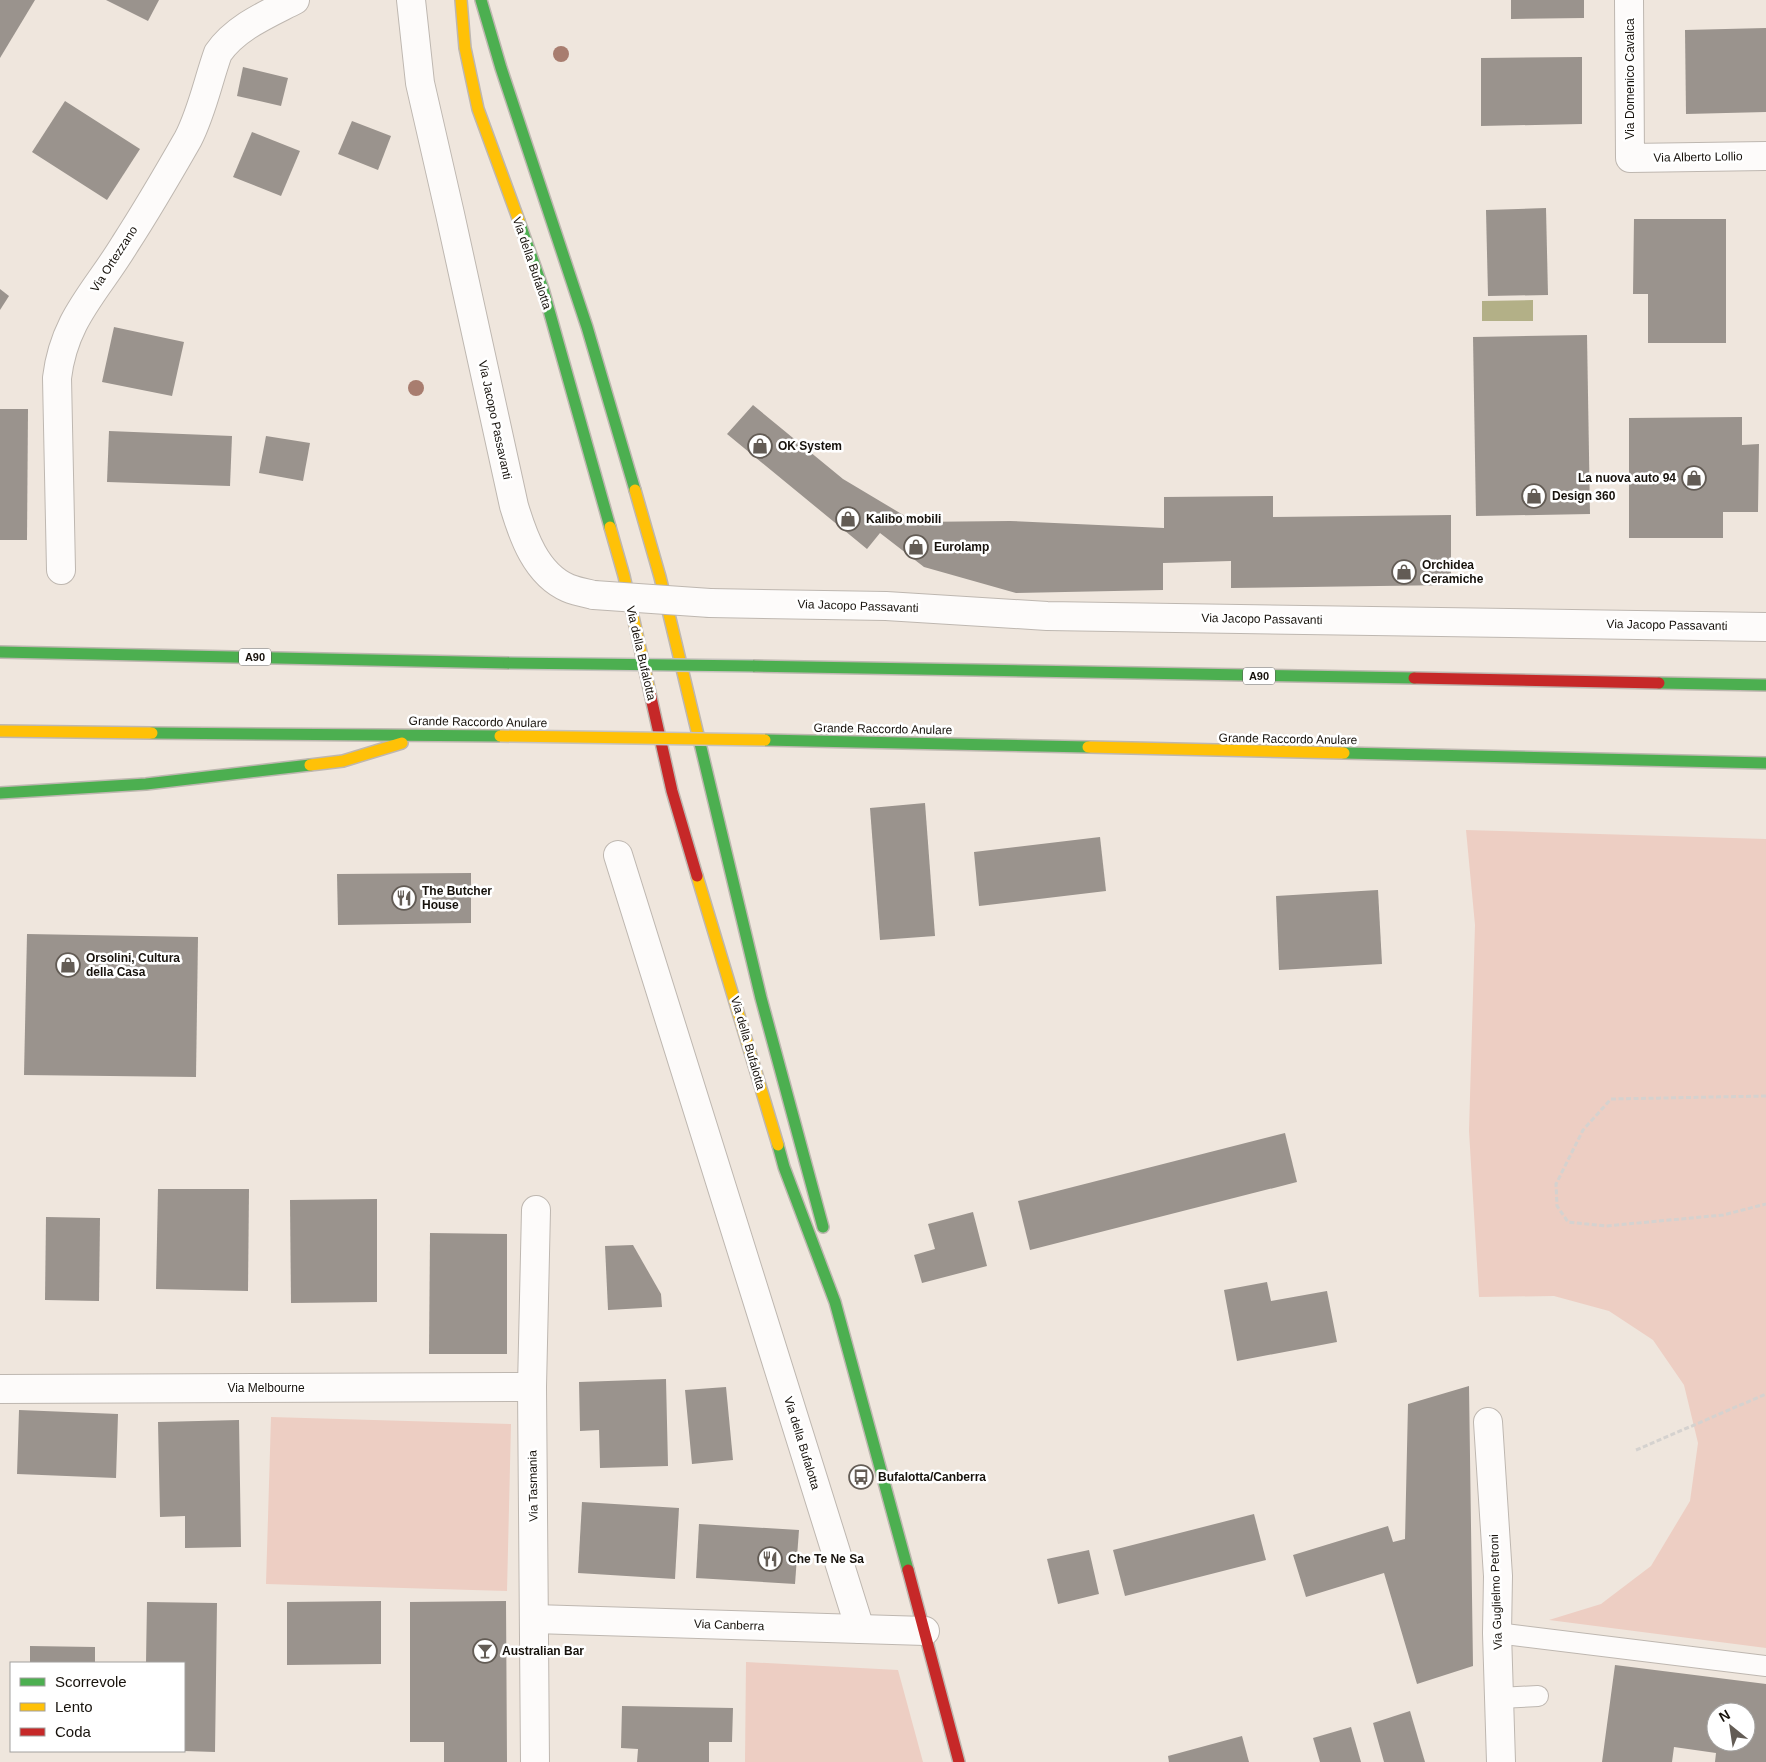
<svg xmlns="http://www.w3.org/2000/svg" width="1766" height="1762" font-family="Arial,sans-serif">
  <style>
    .green { fill: #edcec3 }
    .water { fill: #b3b087 }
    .building { fill: #9a938d; fill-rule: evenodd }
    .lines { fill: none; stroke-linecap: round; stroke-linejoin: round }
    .lane-casing { stroke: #beb7b0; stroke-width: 22 }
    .street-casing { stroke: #beb7b0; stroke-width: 30 }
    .fast-casing { stroke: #beb7b0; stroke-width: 14 }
    .slow-casing { stroke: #beb7b0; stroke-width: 14 }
    .jam-casing { stroke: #beb7b0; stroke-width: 14 }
    .path { stroke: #d5d2cf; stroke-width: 3; stroke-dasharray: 5 2.5; stroke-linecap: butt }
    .lane { stroke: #fdfbfa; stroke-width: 20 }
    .street { stroke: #fdfbfa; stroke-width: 28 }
    .fast { stroke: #4caf50; stroke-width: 11 }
    .slow { stroke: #ffc107; stroke-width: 11 }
    .jam { stroke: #c62828; stroke-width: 11 }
    .street-bridge-casing { stroke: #beb7b0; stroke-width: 30; stroke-linecap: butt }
    .fast-bridge-casing { stroke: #c6c2be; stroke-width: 14; stroke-linecap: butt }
    .slow-bridge-casing { stroke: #c6c2be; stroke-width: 14; stroke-linecap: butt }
    .street-bridge { stroke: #fdfbfa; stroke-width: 28 }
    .fast-bridge { stroke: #4caf50; stroke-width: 11 }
    .slow-bridge { stroke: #ffc107; stroke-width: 11 }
    .tree { fill: #a87d6f }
    .labels { text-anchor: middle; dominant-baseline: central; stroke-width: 5; stroke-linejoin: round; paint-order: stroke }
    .shield { fill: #fff; stroke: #5d5955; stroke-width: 1 }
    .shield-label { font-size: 11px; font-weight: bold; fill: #17120c }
    .street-label { font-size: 12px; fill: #17120c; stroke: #fff }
    .poi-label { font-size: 12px; font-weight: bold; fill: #17120c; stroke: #fff; text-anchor: start }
  </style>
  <rect width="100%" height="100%" fill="#efe6dd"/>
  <g class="green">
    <polygon points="1466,830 1766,839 1766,1648 1549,1620 1601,1604 1651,1566 1690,1501 1698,1443 1684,1385 1653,1340 1609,1311 1554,1296 1479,1297 1469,1131 1475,925"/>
    <polygon points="271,1417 511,1424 507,1591 266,1584"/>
    <polygon points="746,1662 898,1670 923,1762 745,1762"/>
  </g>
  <polygon class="water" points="1533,300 1533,321 1482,321 1482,301"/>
  <g class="building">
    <polygon points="0,0 35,0 0,58"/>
    <polygon points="106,0 159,0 148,21"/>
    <polygon points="1511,0 1584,0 1584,18 1511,19"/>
    <polygon points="1766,28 1766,112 1686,114 1685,30"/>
    <polygon points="1582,57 1582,124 1481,126 1481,58"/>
    <polygon points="243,67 288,78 281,106 237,96"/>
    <polygon points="65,101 140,149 107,200 32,152"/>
    <polygon points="352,121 391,136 378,170 338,154"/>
    <polygon points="252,132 300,151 281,196 233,177"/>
    <polygon points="1546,208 1548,295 1488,296 1486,210"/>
    <polygon points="1634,219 1726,219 1726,343 1648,343 1648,294 1633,294"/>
    <polygon points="0,289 9,296 0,310"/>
    <polygon points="114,327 184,342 172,396 102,382"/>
    <polygon points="1587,335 1590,514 1476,516 1473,337"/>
    <polygon points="753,405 843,479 915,522 1010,521 1164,528 1164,497 1273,496 1273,517 1451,515 1451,585 1231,588 1231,561 1163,563 1163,590 1016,593 924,567 880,533 867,549 727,434"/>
    <polygon points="0,409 28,409 27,540 0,540"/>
    <polygon points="1742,417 1742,445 1759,444 1758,512 1723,512 1723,538 1629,538 1629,418"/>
    <polygon points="109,431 232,436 230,486 107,482"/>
    <polygon points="266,436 310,443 303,481 259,473"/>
    <polygon points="925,803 935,936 880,940 870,808"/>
    <polygon points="1100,837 1106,891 979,906 974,852"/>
    <polygon points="471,873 471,923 338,925 337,874"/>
    <polygon points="1378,890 1382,964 1279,970 1276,896"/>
    <polygon points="27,934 198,937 196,1077 24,1075"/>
    <polygon points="1285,1133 1297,1182 1030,1250 1018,1201"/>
    <polygon points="158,1189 249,1189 248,1291 156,1289"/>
    <polygon points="377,1199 377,1302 291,1303 290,1200"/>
    <polygon points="973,1212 987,1266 922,1283 914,1255 935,1249 928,1224"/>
    <polygon points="46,1217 100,1218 99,1301 45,1300"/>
    <polygon points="430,1233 507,1234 507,1354 429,1354"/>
    <polygon points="633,1245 661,1294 662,1307 608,1310 605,1246"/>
    <polygon points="1267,1282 1271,1301 1327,1291 1337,1342 1237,1361 1224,1290"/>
    <polygon points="666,1379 668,1466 600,1468 599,1430 580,1431 579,1382"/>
    <polygon points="1469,1386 1473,1666 1417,1684 1384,1573 1306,1597 1293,1555 1388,1526 1393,1542 1405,1539 1408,1404"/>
    <polygon points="726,1387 733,1460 692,1464 685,1390"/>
    <polygon points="19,1410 118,1414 116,1478 17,1474"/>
    <polygon points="239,1420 241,1547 185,1548 185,1516 160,1517 158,1422"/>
    <polygon points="582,1502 679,1508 675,1579 578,1573"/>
    <polygon points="1254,1514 1266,1560 1125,1596 1113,1550"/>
    <polygon points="699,1524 799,1530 795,1584 696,1578"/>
    <polygon points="1089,1550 1099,1594 1058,1604 1047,1559"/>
    <polygon points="381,1601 381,1664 287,1665 287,1602"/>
    <polygon points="506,1601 507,1762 444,1762 444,1742 410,1742 410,1602"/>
    <polygon points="147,1602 217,1603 215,1752 184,1751 184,1663 146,1663"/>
    <polygon points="30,1646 95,1647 95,1663 30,1663"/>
    <path d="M1615,1665L1766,1684V1762H1715L1716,1753L1674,1747L1672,1762H1602ZM1716,1712H1746V1742H1716Z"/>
    <polygon points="622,1706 733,1708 732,1742 709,1742 709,1762 637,1762 638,1749 621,1748"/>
    <polygon points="1410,1711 1425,1762 1384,1762 1373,1723"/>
    <polygon points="1351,1727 1361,1762 1320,1762 1313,1738"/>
    <polygon points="1242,1736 1249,1762 1169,1762 1168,1756"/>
  </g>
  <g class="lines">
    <g class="lane-casing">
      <g id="lane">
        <polyline points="1497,1633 1766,1666"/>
        <polyline points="1499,1698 1538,1696"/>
      </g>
    </g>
    <g class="street-casing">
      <g id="street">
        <path d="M411,0L420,83L450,214L514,506C523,536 536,574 568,588C575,591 585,593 594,595"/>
        <polyline points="1629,0 1630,158 1766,156"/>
        <path d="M61,570L57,378C64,319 96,292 125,244C147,210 168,174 188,139C202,112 208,81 218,53C236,27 268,14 295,0"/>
        <polyline points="710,603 886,606 1047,616 1766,627"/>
        <polyline points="618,855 860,1629"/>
        <polyline points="0,1389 532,1387"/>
        <polyline points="1488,1422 1498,1576 1497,1633 1501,1762"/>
        <polyline points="534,1619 925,1631"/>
        <polyline points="535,1762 532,1387 536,1210"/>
      </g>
    </g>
    <g class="fast-casing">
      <g id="fast">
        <polyline points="481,0 501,68 587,327 635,490"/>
        <polyline points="519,221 543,289 610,527"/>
        <polyline points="0,652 509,663"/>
        <polyline points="753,666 1414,678"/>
        <polyline points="1659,683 1766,685"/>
        <polyline points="152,733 500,736"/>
        <polyline points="698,735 761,998 823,1227"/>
        <polyline points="765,740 1088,747"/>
        <polyline points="1344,753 1766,763"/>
        <polyline points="0,793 146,784 310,765"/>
        <polyline points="778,1145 784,1167 835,1302 908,1570"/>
      </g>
    </g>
    <g class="slow-casing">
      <g id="slow">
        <polyline points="461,0 465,48 478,109 519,221"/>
        <polyline points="635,490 660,577 698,735"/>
        <polyline points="610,527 624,576 650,693"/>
        <polyline points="0,731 152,733"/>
        <polyline points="1088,747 1344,753"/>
        <polyline points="310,765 343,761 402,743"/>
        <polyline points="697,876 778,1145"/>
      </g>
    </g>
    <g class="jam-casing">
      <g id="jam">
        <polyline points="1414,678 1659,683"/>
        <polyline points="650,693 672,791 697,876"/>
        <polyline points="908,1570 959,1762"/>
      </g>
    </g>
    <g class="path">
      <polyline points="1766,1096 1611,1099 1583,1130 1556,1184 1557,1206 1568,1222 1606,1226 1723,1215 1766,1204"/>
      <polyline points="1636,1450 1766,1394"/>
    </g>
    <use href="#lane" class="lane"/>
    <use href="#street" class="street"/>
    <use href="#fast" class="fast"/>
    <use href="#slow" class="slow"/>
    <use href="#jam" class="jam"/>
    <g class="street-bridge-casing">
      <polyline id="street-bridge" points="594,595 710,603"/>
    </g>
    <g class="fast-bridge-casing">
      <polyline id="fast-bridge" points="509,663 753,666"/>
    </g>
    <g class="slow-bridge-casing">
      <polyline id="slow-bridge" points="500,736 765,740"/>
    </g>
    <use href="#street-bridge" class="street-bridge"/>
    <use href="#fast-bridge" class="fast-bridge"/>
    <use href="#slow-bridge" class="slow-bridge"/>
  </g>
  <g class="tree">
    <circle cx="561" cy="54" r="8"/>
    <circle cx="416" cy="388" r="8"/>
  </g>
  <defs>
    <g id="shop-ring" transform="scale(1.25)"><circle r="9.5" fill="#fff" stroke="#635c55" stroke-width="1.5"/><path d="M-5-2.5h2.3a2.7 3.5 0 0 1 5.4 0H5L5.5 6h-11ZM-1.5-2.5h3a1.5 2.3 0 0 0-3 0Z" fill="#635c55"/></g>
    <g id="restaurant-ring" transform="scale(1.25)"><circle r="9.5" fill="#fff" stroke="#635c55" stroke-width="1.5"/><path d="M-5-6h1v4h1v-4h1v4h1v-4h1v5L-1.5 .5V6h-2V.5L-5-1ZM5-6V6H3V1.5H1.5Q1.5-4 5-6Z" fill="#635c55"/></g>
    <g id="bus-ring" transform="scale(1.25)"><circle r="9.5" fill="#fff" stroke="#635c55" stroke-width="1.5"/><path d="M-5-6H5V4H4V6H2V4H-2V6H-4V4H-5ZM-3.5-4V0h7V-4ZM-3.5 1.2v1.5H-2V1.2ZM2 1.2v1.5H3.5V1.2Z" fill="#635c55"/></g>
    <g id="bar-ring" transform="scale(1.25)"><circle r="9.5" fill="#fff" stroke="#635c55" stroke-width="1.5"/><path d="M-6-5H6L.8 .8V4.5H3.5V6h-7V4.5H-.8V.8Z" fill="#635c55"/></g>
  </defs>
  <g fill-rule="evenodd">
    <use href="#shop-ring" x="760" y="446"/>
    <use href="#shop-ring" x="1694" y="478"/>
    <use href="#shop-ring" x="1534" y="496"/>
    <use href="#shop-ring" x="848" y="519"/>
    <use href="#shop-ring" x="916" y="547"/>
    <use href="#shop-ring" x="1404" y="572"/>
    <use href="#restaurant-ring" x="404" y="898"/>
    <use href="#shop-ring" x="68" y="965"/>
    <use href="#bus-ring" x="861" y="1477"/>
    <use href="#restaurant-ring" x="770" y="1559"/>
    <use href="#bar-ring" x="485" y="1651"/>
  </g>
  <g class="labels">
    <g class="shield">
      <rect x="239" y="648.5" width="32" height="17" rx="4"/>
      <rect x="1243" y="667.5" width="32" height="17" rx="4"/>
    </g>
    <g class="shield-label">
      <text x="255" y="657">A90</text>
      <text x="1259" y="676">A90</text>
    </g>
    <g class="street-label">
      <text transform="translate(1630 79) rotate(-90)">Via Domenico Cavalca</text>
      <text transform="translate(1698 157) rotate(-1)">Via Alberto Lollio</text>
      <text transform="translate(114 259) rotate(-57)">Via Ortezzano</text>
      <text transform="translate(532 263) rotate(71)">Via della Bufalotta</text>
      <text transform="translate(495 420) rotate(78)">Via Jacopo Passavanti</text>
      <text transform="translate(858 606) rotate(2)">Via Jacopo Passavanti</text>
      <text transform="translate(1262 619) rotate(1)">Via Jacopo Passavanti</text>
      <text transform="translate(1667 625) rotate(1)">Via Jacopo Passavanti</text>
      <text transform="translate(641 653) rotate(77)">Via della Bufalotta</text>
      <text transform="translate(478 722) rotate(1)">Grande Raccordo Anulare</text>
      <text transform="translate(883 729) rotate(1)">Grande Raccordo Anulare</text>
      <text transform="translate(1288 739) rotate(1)">Grande Raccordo Anulare</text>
      <text transform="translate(748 1043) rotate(74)">Via della Bufalotta</text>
      <text x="266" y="1388">Via Melbourne</text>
      <text transform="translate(802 1443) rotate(73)">Via della Bufalotta</text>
      <text transform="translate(533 1486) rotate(-91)">Via Tasmania</text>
      <text transform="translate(1496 1592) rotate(-92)">Via Guglielmo Petroni</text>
      <text transform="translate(729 1625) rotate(2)">Via Canberra</text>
    </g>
    <g class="poi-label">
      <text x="778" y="446">OK System</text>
      <text x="1676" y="478" text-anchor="end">La nuova auto 94</text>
      <text x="1552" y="496">Design 360</text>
      <text x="866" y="519">Kalibo mobili</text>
      <text x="934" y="547">Eurolamp</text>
      <text x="1422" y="565">Orchidea<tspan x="1422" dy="14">Ceramiche</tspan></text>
      <text x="422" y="891">The Butcher<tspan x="422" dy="14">House</tspan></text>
      <text x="86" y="958">Orsolini, Cultura<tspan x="86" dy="14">della Casa</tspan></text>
      <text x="878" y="1477">Bufalotta/Canberra</text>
      <text x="788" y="1559">Che Te Ne Sa</text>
      <text x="502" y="1651">Australian Bar</text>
    </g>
  </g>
  <rect x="10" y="1662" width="175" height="90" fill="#ffffff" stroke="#a2a09e"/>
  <rect x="20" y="1678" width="25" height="8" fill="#4caf50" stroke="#a2a09e"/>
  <text x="55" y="1687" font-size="15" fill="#17120c">Scorrevole</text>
  <rect x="20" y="1703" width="25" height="8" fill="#ffc107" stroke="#a2a09e"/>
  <text x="55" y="1712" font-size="15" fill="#17120c">Lento</text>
  <rect x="20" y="1728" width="25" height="8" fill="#c62828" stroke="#a2a09e"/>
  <text x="55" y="1737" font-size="15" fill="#17120c">Coda</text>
  <g transform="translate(1731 1727) rotate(330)"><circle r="24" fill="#ffffff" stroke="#a2a09e"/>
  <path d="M0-4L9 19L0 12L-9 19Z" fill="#635c55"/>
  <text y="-8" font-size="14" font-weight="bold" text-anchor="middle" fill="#17120c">N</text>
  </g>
</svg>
